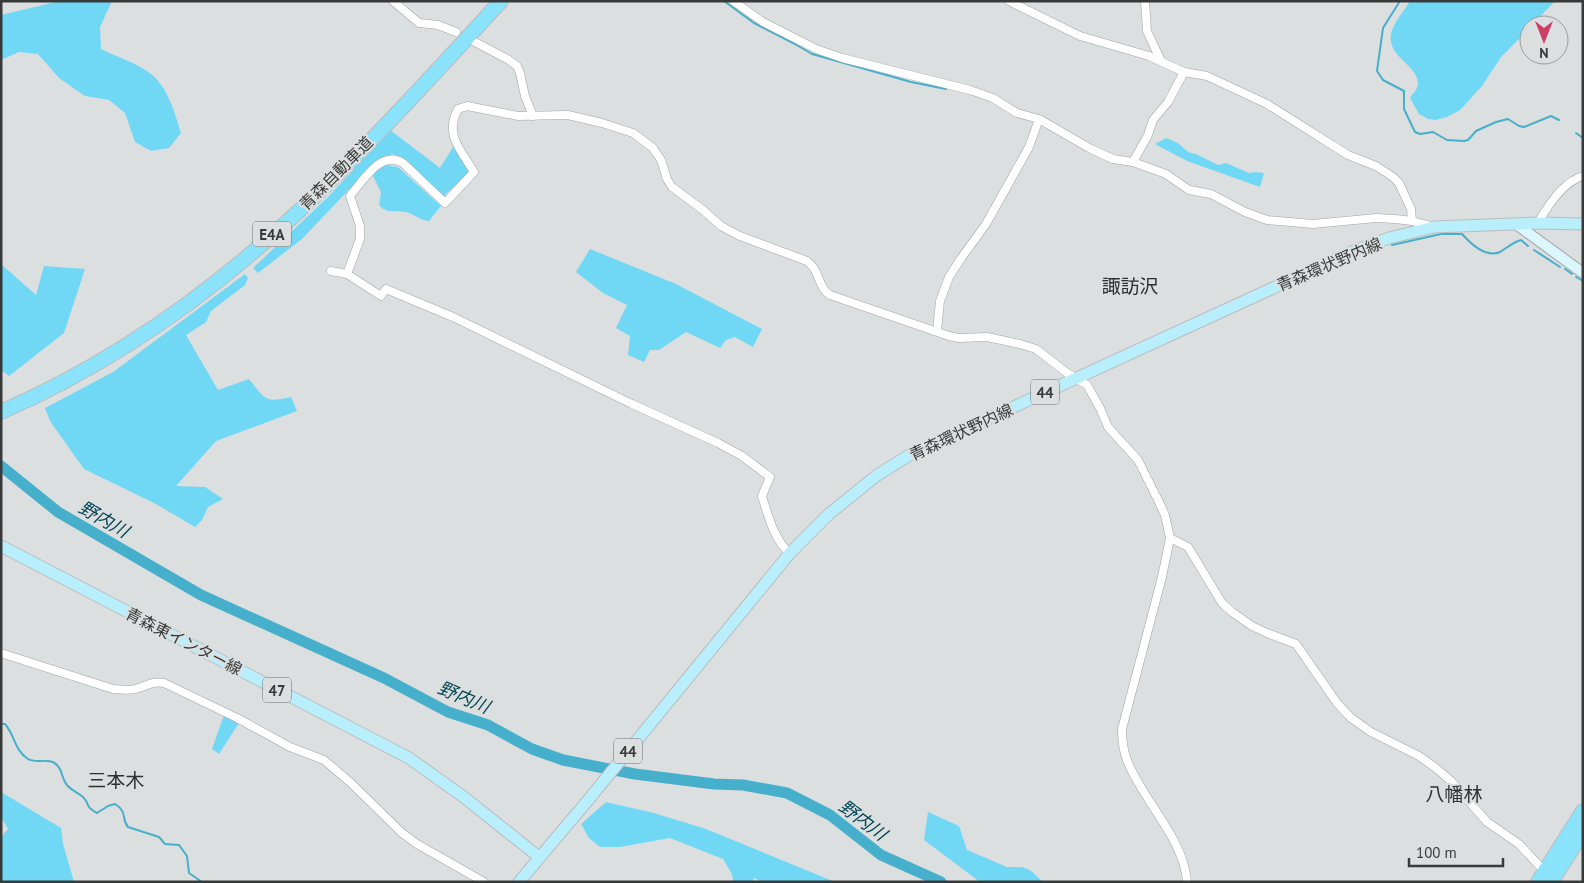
<svg xmlns="http://www.w3.org/2000/svg" width="1584" height="883" font-family="'PT Sans','Noto Sans JP',sans-serif">
  <style>
    .green { fill: #70d8f4 }
    .lines { fill: none; stroke-linecap: round; stroke-linejoin: round }
    .stream { stroke: #46afcb; stroke-width: 2 }
    .river { stroke: #46afcb; stroke-width: 11 }
    .street-casing { stroke: #a1a4a5; stroke-width: 9 }
    .secondary-casing { stroke: #a1a4a5; stroke-width: 12 }
    .primary-casing { stroke: #bbbcbc; stroke-width: 13 }
    .highway-casing { stroke: #bbbcbc; stroke-width: 16 }
    .street { stroke: #fff; stroke-width: 8 }
    .secondary { stroke: #dcf6fe; stroke-width: 10 }
    .primary { stroke: #b9eefd; stroke-width: 11 }
    .highway { stroke: #8be2fb; stroke-width: 14 }
    .labels { text-anchor: middle; dominant-baseline: central; stroke-width: 4.5; stroke-linejoin: round; paint-order: stroke }
    .shield { fill: #dcdfe0; stroke: #696c6c; stroke-width: 1 }
    .shield-label { font-size: 15px; font-weight: bold; fill: #383a3a }
    .street-label { font-size: 16px; fill: #383a3a; stroke: #dcdfe0 }
    .water-label { font-size: 18px; font-style: italic; fill: #044654; stroke: #dcdfe0 }
    .quarter-label { font-size: 19px; fill: #2d3031; stroke: #dcdfe0 }
  </style>
  <rect width="100%" height="100%" fill="#dcdfe0"/>
  <g class="green">
    <path d="M60,1H112L100,27L101,49C117,57 137,63 151,74C168,87 175,114 181,133L169,148L151,151L135,142L125,113L109,100L85,96L59,78L38,54L19,52L1,60V15Z"/>
    <path d="M1410,1H1555L1532,25H1529V29L1501,57L1482,86L1460,110L1447,117L1435,120L1428,119L1419,114L1410,98C1412,94 1415,92 1417,88C1425,66 1380,57 1393,28C1397,18 1405,10 1410,1Z"/>
    <polygon points="390,130 440,168 453,147 465,163 469,172 444,196 402,158 393,154 378,159 302,239 258,273 253,268 329,196"/>
    <polygon points="1166,138 1178,143 1188,152 1196,154 1218,165 1226,163 1249,173 1256,172 1264,173 1260,187 1187,161 1155,144"/>
    <path d="M386,165L398,167L441,206L429,221C419,220 414,214 406,212C395,210 386,214 379,205L381,192L373,176L376,171Z"/>
    <polygon points="590,249 676,284 762,329 753,347 735,337 726,340 720,348 686,332 659,350 650,350 644,362 628,355 630,336 616,328 627,305 603,293 576,272"/>
    <polygon points="1,264 36,295 44,266 85,269 64,333 9,376 1,370"/>
    <path d="M245,274L248,278L245,285L211,311L206,322L186,335L218,390L249,379C266,400 264,403 291,397L297,411L216,441L176,486L205,487L223,499L208,507L202,520L195,527L156,504L84,469L50,421L45,408L113,372Z"/>
    <polygon points="224,715 239,723 219,754 212,749"/>
    <polygon points="1,792 61,828 63,844 74,882 1,882 1,837 8,829 1,817"/>
    <polygon points="606,802 654,813 706,829 835,882 762,882 754,878 752,882 733,882 732,874 723,859 670,838 620,847 600,847 589,838 581,824"/>
    <polygon points="928,812 959,826 967,850 1007,867 1022,867 1030,870 1043,882 980,882 924,840"/>
  </g>
  <g class="lines">
    <g class="stream">
      <polyline points="724,1 754,23 795,44 812,54 911,82 946,89"/>
      <polyline points="1400,1 1383,28 1377,71 1383,80 1404,91 1404,109 1415,132 1420,134 1433,132 1447,140 1464,141 1468,140 1476,131 1496,122 1508,119 1519,126 1524,127 1551,116 1559,120"/>
      <polyline points="1576,133 1583,138"/>
      <path d="M1392,245L1441,234H1462C1470,243 1486,258 1500,252C1507,248 1513,242 1521,240L1528,246"/>
      <polyline points="1534,250 1560,267"/>
      <polyline points="1565,269 1572,274"/>
      <polyline points="1576,277 1583,281"/>
      <path d="M1,724H5C15,735 14,750 28,759C36,764 50,757 57,765C62,770 62,777 65,782C68,789 77,792 83,797C90,804 85,807 97,813L108,806L115,804C128,812 121,819 128,827L159,837L165,844L179,845L187,856L189,873L202,882"/>
    </g>
    <polyline class="river" points="1,466 58,512 201,595 384,678 448,712 488,725 532,749 563,760 635,774 714,784 743,785 787,793 830,815 881,855 941,882"/>
    <g class="street-casing">
      <g id="street">
        <polyline points="393,1 419,23 438,25 456,32"/>
        <polyline points="733,1 763,22 816,49 842,58 970,90 993,98 1017,113 1039,119 1091,149 1113,159 1133,162 1166,174 1189,190 1211,194 1245,212 1267,220 1313,224 1376,218 1395,219 1412,221 1431,226"/>
        <polyline points="1009,1 1080,36 1149,56 1184,72 1207,76 1267,104 1348,155 1376,166 1393,177 1399,183 1411,209 1412,221"/>
        <polyline points="1145,1 1147,31 1161,61"/>
        <polyline points="475,42 509,60 517,66 520,73 525,96 533,116"/>
        <polyline points="1133,162 1148,135 1153,120 1168,102 1184,72"/>
        <path d="M1538,223C1547,207 1564,181 1583,176"/>
        <path d="M331,271L347,274L360,239V226L350,196C363,181 381,149 403,163L445,203L474,172C461,150 444,135 458,109L467,106L518,116L568,115L602,123L633,133L653,148L661,160L667,179L672,187L703,210L721,226L740,236L807,261C821,271 817,287 830,295L949,336L959,338L987,337L1020,344L1036,349L1067,373L1087,385L1100,408L1108,427L1138,460L1159,502L1165,515L1170,538L1162,577L1122,729C1122,739 1123,750 1127,760C1142,800 1184,838 1187,882"/>
        <path d="M347,274L381,296L386,289L453,317L632,404L718,443L742,456L770,477L762,496C767,513 775,542 790,553"/>
        <polyline points="937,331 940,301 949,277 962,257 986,224 1029,147 1039,119"/>
        <polyline points="1170,538 1188,547 1222,603 1232,612 1252,626 1267,633 1296,644 1337,703 1351,718 1371,732 1419,756 1437,769 1451,781 1487,822 1519,844 1546,873"/>
        <path d="M1,653L113,689C120,689 128,691 135,689C148,686 150,681 164,683L237,718L290,747L324,760L351,783L402,833L417,844L484,882"/>
      </g>
    </g>
    <g class="secondary-casing">
      <polyline id="secondary" points="1516,224 1583,273"/>
    </g>
    <g class="primary-casing">
      <g id="primary">
        <polyline points="1,546 409,758 465,798 539,857"/>
        <polyline points="519,882 589,799 790,553 829,514 876,476 911,454 1356,250 1389,238 1434,227 1538,223 1583,224"/>
      </g>
    </g>
    <g class="highway-casing">
      <g id="highway">
        <path d="M1,412C92,372 178,316 253,252C342,176 422,87 501,1"/>
        <polyline points="1538,882 1583,811"/>
        <polyline points="1551,882 1583,832"/>
      </g>
    </g>
    <use href="#street" class="street"/>
    <use href="#secondary" class="secondary"/>
    <use href="#primary" class="primary"/>
    <use href="#highway" class="highway"/>
  </g>
  <g class="labels">
    <g class="shield">
      <rect x="253" y="221.5" width="38" height="25" rx="4"/>
      <rect x="1031" y="379.5" width="28" height="25" rx="4"/>
      <rect x="263" y="677.5" width="28" height="25" rx="4"/>
      <rect x="614" y="738.5" width="28" height="25" rx="4"/>
    </g>
    <g class="shield-label">
      <text x="272" y="234">E4A</text>
      <text x="1045" y="392">44</text>
      <text x="277" y="690">47</text>
      <text x="628" y="751">44</text>
    </g>
    <g class="street-label">
      <text transform="translate(336 173) rotate(-45)">青森自動車道</text>
      <text transform="translate(1329 264) rotate(-23)">青森環状野内線</text>
      <text transform="translate(961 432) rotate(-25)">青森環状野内線</text>
      <text transform="translate(184 641) rotate(27)">青森東インター線</text>
    </g>
    <g class="water-label">
      <text transform="translate(104 519) rotate(30)">野内川</text>
      <text transform="translate(464 697) rotate(23)">野内川</text>
      <text transform="translate(863 820) rotate(37)">野内川</text>
    </g>
    <g class="quarter-label">
      <text x="1130" y="286">諏訪沢</text>
      <text x="116" y="780">三本木</text>
      <text x="1454" y="794">八幡林</text>
    </g>
  </g>
  <rect width="1584" height="883" fill="none" stroke="#383a3a" stroke-width="5"/>
  <g transform="translate(1544 40) rotate(180)"><circle r="24" fill="#dcdfe0" stroke="#9a9d9e"/>
  <path d="M0-4L9 19L0 12L-9 19Z" fill="#ce3f67"/>
  <text y="-8" font-size="14" font-weight="bold" text-anchor="middle" fill="#383a3a">N</text>
  </g>
  <path d="M1409 858v8h94v-8" fill="none" stroke="#383a3a" stroke-width="2.5"/>
  <text x="1416" y="858" font-size="15" fill="#383a3a" stroke="#dcdfe0" stroke-width="4" paint-order="stroke">100 m</text>
</svg>
